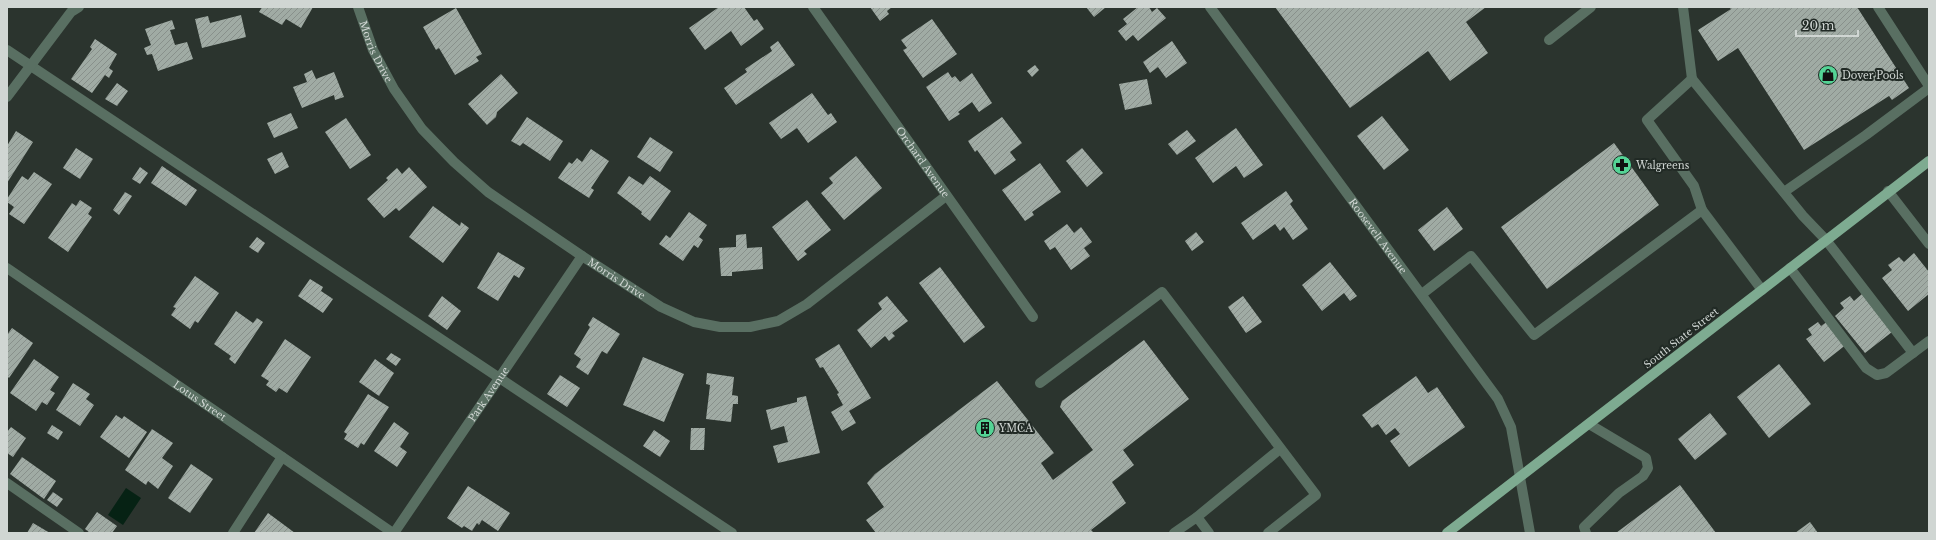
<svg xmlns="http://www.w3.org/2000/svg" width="1936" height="540" font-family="'Libre Baskerville',serif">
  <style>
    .water { fill: #062214 }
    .building { fill: url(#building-hatch) }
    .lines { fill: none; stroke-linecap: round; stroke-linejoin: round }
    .minor { stroke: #596f62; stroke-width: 10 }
    .major { stroke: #7eab91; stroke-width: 10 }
    .labels { text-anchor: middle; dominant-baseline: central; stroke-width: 4; stroke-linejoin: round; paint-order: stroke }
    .street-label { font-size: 10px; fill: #d0d6d3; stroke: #212a25 }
    .poi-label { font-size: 10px; fill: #d0d6d3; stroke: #212a25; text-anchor: start }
  </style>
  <defs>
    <pattern id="building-hatch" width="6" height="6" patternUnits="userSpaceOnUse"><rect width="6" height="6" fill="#a0aba4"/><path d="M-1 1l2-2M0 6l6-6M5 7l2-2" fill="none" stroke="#88908b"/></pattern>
  </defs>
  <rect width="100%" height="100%" fill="#2b342e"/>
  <polygon class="water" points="126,488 141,498 123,525 108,515"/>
  <g class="building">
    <polygon points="262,7 313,7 301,28 286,19 282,25 259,12"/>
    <polygon points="719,7 744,7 754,21 757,19 764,29 741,46 731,31 705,50 689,28"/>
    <polygon points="870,7 892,7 887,11 889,14 880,21"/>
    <polygon points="1086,7 1106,7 1094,17"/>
    <polygon points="1138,7 1149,7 1152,12 1157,8 1166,18 1138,41 1133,35 1126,41 1118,31 1127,24 1123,19"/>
    <polygon points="1275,7 1486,7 1466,22 1488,53 1450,81 1428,51 1350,108"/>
    <polygon points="1729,7 1857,7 1909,88 1892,100 1889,96 1804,150 1738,48 1718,61 1698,30 1731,9"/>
    <polygon points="456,8 482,54 476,57 479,61 455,75 439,48 436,50 423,27"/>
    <polygon points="241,15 246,37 202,48 195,19 208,16 210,23"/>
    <polygon points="932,19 957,54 923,78 903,50 907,48 901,40"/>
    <polygon points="172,20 175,29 170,30 175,45 187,42 193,59 158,71 152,54 147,55 144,48 151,45 145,29"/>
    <polygon points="95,39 117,54 109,68 113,71 109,78 105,75 92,93 71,79 92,49 90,47"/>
    <polygon points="778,41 795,65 736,105 724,88 747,72 745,69 772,51 770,47"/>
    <polygon points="1172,41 1187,63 1166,78 1158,67 1150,73 1143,62"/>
    <polygon points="1035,65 1039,70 1032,77 1027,71"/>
    <polygon points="312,70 316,79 334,72 344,97 335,100 334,95 302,108 293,87 307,82 304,74"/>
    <polygon points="948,72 952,78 955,76 960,82 972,73 992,103 979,112 972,102 958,112 960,114 949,121 926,87"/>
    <polygon points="501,74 518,93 497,112 496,117 487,125 468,104"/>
    <polygon points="1147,79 1152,104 1125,110 1119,84"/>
    <polygon points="117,83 128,91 117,106 105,99"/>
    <polygon points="812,93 828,115 831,113 837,122 808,143 797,128 781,139 769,123"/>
    <polygon points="291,113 298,128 274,138 267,123"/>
    <polygon points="1382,116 1409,150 1384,170 1357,136"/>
    <polygon points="527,117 563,141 550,161 523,143 520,146 511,141"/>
    <polygon points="1002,117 1022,143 1010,152 1016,160 995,175 977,150 975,152 968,141"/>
    <polygon points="346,118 371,155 350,169 325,132"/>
    <polygon points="1236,128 1263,165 1244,178 1236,166 1213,183 1195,158"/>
    <polygon points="1187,130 1196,141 1177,155 1168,144"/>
    <polygon points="16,131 33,142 7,183 7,146"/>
    <polygon points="650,137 673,152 660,172 637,157"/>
    <polygon points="1614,143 1659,205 1547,289 1501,227"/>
    <polygon points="76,148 93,159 80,179 63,168"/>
    <polygon points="1082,148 1103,173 1087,187 1066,161"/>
    <polygon points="591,149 609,161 591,188 594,190 589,198 558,178 569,162 572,164 577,158 582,162"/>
    <polygon points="282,152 289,167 275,174 267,159"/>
    <polygon points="856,156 882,188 844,220 821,193 833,183 829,178"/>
    <polygon points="1040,163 1061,192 1032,212 1034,215 1025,221 1002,190"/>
    <polygon points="162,166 197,190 186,206 151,183"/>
    <polygon points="140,167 148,173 140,184 132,179"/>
    <polygon points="409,167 427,187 399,211 396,208 384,218 367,199 388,180 386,178 397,168 402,174"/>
    <polygon points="34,172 52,184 24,224 9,214 14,207 7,202 7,199 22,176 28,180"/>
    <polygon points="629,176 643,185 650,176 671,191 650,221 641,214 642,212 617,193"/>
    <polygon points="1286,191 1293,201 1290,204 1308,229 1293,240 1284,227 1280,231 1275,224 1253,240 1241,223"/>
    <polygon points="125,192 132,196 119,215 113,210"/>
    <polygon points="80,200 92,208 88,214 92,217 68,252 48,238 72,203 76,206"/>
    <polygon points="807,200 831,230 804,251 807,254 798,261 772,227"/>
    <polygon points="433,206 460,226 461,222 469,228 443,263 409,237"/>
    <polygon points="1447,207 1463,229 1434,251 1418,230"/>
    <polygon points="689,212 707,225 699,237 703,240 698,248 694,245 683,261 659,244 666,235 670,238"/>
    <polygon points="1067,224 1074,233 1081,227 1092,242 1084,248 1090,256 1071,270 1055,247 1050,250 1044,241"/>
    <polygon points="1196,232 1204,242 1192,251 1185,241"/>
    <polygon points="746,234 747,248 762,247 763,269 732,272 732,276 721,276 719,248 736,247 736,235"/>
    <polygon points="257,237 265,243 258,253 249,247"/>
    <polygon points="498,252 525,268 519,278 514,275 498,301 477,288"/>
    <polygon points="1914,253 1929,272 1929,294 1908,311 1882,278 1892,270 1888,265 1899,257 1904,262"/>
    <polygon points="1330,262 1357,296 1350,301 1344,293 1322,311 1302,285"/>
    <polygon points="940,267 985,327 964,343 919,283"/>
    <polygon points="195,276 219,293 198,323 195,321 190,329 171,315 176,308 173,307"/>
    <polygon points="310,279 323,287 321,291 333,299 323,313 298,296"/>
    <polygon points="1862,294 1892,332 1865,353 1835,316 1844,308 1840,303 1850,296 1854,301"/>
    <polygon points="442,296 461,311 447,330 428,316"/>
    <polygon points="887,296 908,321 892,333 895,336 889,341 885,336 871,348 857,330 882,309 878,303"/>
    <polygon points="1243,296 1262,322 1246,333 1228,307"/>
    <polygon points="236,311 253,323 257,318 263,322 235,364 229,359 231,356 214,344"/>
    <polygon points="593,317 620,334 607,354 602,351 588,375 576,367 581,359 574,354 590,327 588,325"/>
    <polygon points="1828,321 1847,344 1824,362 1806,339 1812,335 1808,329 1818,322 1821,326"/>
    <polygon points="12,328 33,343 9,378 7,376 7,335"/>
    <polygon points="285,339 311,357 287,393 279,388 276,392 266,385 269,381 261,376"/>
    <polygon points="1144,340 1189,399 1123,450 1134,465 1112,482 1126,503 1091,530 1094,533 876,533 866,520 884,507 867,483 875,474 997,381 1054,453 1041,463 1053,480 1093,450 1060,407 1062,401"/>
    <polygon points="839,344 871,398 849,411 856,423 842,431 831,412 843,405 837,394 839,393 823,367 820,368 815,359"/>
    <polygon points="391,353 401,359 396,366 386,359"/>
    <polygon points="643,357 684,374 664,422 623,405"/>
    <polygon points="34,359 59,377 50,390 55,393 47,405 42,402 36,411 10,393"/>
    <polygon points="375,359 394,373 379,396 359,382"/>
    <polygon points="1779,364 1811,404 1769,438 1737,397"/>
    <polygon points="707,373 734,377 732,395 738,396 738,404 733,404 731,422 706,419 710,385 706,384"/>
    <polygon points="560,375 580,388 567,407 547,394"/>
    <polygon points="1416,376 1428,393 1437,387 1465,427 1409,467 1390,441 1400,434 1395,428 1386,435 1378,424 1372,428 1362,415"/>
    <polygon points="73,383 90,394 86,399 94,405 80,426 56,410"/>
    <polygon points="368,394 389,407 364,445 361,443 358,448 344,439 347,434 344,432"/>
    <polygon points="806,396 820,453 778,463 773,446 788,442 784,426 771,430 766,410 797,402 797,398"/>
    <polygon points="1710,413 1727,434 1695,460 1678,439"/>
    <polygon points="116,415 122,419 124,416 147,432 129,458 100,437"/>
    <polygon points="394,422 409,433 400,447 407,452 397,467 374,451"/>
    <polygon points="52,425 63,432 58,440 47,433"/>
    <polygon points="11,427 26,438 13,457 7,453 7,432"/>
    <polygon points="691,428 705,428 704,450 690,450"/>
    <polygon points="152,429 173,443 162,458 173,466 158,489 148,481 146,485 125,470"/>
    <polygon points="654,430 670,441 660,457 643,446"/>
    <polygon points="22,457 56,481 44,499 10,474"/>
    <polygon points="191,464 213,479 190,513 168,498"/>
    <polygon points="1680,485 1716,533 1616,533"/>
    <polygon points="468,486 510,513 498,531 482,520 479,525 477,523 472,531 464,526 462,528 447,518"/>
    <polygon points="53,492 63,499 57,507 47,500"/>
    <polygon points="97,512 117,526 112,533 90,533 85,529"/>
    <polygon points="268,513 295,533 254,533"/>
    <polygon points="1810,522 1818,533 1795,533"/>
    <polygon points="33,523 50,533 27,533"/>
  </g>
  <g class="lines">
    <g class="minor">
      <path id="s1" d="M358,7L373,50L394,89L422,129L454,162L488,192L582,256L661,307L694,322L720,327H750L778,321L807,304L946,196"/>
      <path id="s2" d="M813,7L1033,317"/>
      <path id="s3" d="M1210,7L1498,399L1511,427L1530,533"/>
      <polyline points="1683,7 1692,79"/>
      <polyline points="1878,7 1929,86"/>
      <polyline points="1549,40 1591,7"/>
      <polyline points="7,50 732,533"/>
      <polyline points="7,97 71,12 79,7"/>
      <polyline points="1888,191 1929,244"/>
      <polyline points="1784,192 1866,135 1929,88"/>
      <polyline points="1702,210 1694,186 1647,120 1692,79 1803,216 1826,240 1913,353"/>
      <path id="s4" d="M7,268L393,533"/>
      <polyline points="1790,268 1866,368 1877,375 1886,373 1929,341"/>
      <polyline points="1422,294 1471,256 1534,335 1702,210 1762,290"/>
      <polyline points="1040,383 1162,292 1316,495 1268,533"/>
      <polyline points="7,483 79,533"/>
      <polyline points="1197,517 1280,449"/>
      <polyline points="233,533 282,457"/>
      <path id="s5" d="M394,533L582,256"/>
      <polyline points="1174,533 1197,517 1209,533"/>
      <polyline points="1586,533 1584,527 1619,493 1643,476 1648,468 1646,458 1589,424"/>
    </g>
    <polyline class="major" points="1447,533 1929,161"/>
  </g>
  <defs>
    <g id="shop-disc" transform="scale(1)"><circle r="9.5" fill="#54d395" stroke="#212a25"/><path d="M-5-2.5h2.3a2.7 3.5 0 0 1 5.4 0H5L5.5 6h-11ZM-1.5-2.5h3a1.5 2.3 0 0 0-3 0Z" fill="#111"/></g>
    <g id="pharmacy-disc" transform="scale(1)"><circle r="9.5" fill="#54d395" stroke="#212a25"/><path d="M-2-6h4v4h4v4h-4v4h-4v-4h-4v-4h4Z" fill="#111"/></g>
    <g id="building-disc" transform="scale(1)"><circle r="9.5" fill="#54d395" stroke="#212a25"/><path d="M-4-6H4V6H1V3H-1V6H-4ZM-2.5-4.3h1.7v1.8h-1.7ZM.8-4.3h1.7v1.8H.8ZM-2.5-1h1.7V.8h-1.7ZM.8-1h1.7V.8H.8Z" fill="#111"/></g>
  </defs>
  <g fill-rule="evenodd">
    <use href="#shop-disc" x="1828" y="75"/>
    <use href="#pharmacy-disc" x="1622" y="165"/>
    <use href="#building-disc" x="985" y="428"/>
  </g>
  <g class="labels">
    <g class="street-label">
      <text stroke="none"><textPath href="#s1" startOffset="48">Morris Drive</textPath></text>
      <text stroke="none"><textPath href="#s2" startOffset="190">Orchard Avenue</textPath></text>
      <text stroke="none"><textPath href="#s3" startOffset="284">Roosevelt Avenue</textPath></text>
      <text stroke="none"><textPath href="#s1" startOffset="385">Morris Drive</textPath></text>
      <text transform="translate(1681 338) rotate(-38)">South State Street</text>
      <text stroke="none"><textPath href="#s5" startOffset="168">Park Avenue</textPath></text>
      <text stroke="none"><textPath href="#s4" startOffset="234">Lotus Street</textPath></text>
    </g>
    <g class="poi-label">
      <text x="1842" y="75">Dover Pools</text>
      <text x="1636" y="165">Walgreens</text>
      <text x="999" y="428">YMCA</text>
    </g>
  </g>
  <rect width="1936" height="540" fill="none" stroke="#d0d6d3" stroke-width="16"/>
  <path d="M1796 30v6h62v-6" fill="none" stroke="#d0d6d3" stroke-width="2"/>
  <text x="1802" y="30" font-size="12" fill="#d0d6d3" stroke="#212a25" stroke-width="3" paint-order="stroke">20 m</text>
</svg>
